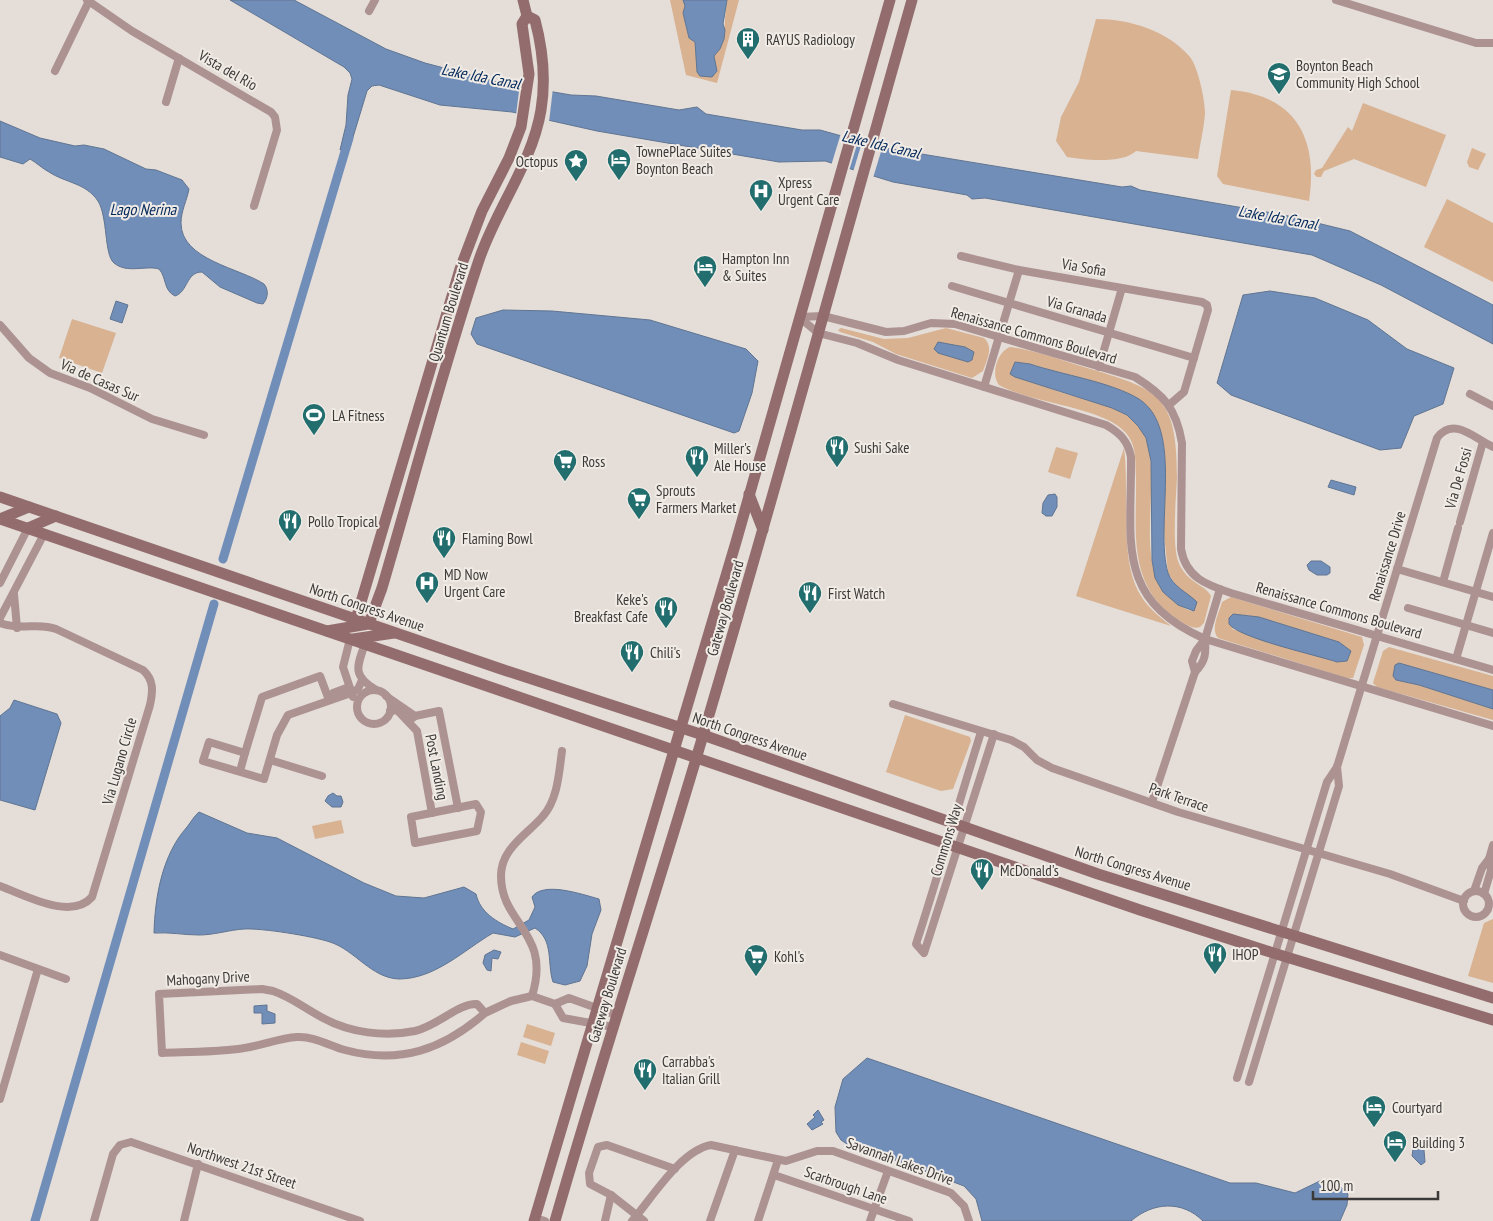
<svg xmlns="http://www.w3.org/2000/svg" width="1493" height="1221" font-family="'PT Sans Narrow',sans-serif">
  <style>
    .green { fill: #d8b291; fill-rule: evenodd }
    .water { fill: #708eb8; stroke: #607592 }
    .pier { fill: #e4ddd8 }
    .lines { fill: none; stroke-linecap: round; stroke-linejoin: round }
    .canal { stroke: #708eb8; stroke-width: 9 }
    .street { stroke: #ad9292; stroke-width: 8 }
    .secondary { stroke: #936d6e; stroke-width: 11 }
    .labels { text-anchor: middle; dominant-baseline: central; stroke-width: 4; stroke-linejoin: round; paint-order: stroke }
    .poi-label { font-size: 15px; fill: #3c3a38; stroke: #f1ebe5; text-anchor: start }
    .street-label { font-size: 15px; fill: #3c3a38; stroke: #f1ebe5 }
    .water-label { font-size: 16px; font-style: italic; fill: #00275a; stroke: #f1ebe5 }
  </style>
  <rect width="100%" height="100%" fill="#e4ddd8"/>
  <g class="green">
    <path d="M670,0H683L685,6L683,13L689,38L695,42L697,72L716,71L714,56C728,33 723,25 727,0H739L717,83L686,75Z"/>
    <path d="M1096,19C1130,19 1168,31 1190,57C1198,67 1205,100 1205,113C1204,128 1200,144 1198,159L1136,151C1123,164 1085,160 1067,157L1056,141L1061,117L1079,82Z"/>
    <path d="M1231,90C1298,96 1318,141 1309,201L1223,184L1217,176Z"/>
    <polygon points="1363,103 1446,135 1426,187 1354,159 1324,171 1321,177 1317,177 1314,174 1316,170 1322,168 1348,127 1352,131"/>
    <polygon points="1472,148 1486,154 1478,170 1469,167 1467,162"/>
    <polygon points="1447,199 1493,223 1493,282 1424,247"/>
    <polygon points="72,319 116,333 102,373 59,358"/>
    <path d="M841,328L884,339L908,338L946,328L984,338C994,347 987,360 983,371L972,378L896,354L873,342L840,332L838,330Z"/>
    <path d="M1010,347C1035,350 1060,360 1084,367C1158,389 1177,394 1177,477C1176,499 1172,542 1178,561C1186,583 1205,584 1211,596L1204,623L1200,627C1192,630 1184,623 1177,619C1126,585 1137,529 1136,477C1135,461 1137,446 1126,433C1105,407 1030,403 999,385C990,374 998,351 1010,347ZM1015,362L1030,364L1115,389L1138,399L1164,443V533L1168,573L1177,587L1194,600V611C1187,611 1183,607 1177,603C1129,573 1163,487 1146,438C1132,401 1082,402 1052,389C1039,383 1026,371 1015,362Z"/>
    <polygon points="1056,447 1078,453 1070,479 1048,472"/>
    <path d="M1124,448C1130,491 1118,560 1141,596C1149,609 1160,617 1171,626L1076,596Z"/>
    <path d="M1231,597L1362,637L1364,645L1353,678H1347L1218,638C1210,629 1219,613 1222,602ZM1247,615L1339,642L1351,651L1347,661L1336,662L1232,629Z"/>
    <polygon points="1389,647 1493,676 1493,690 1399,663 1396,680 1419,685 1493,709 1493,720 1377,687 1373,683 1383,651"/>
    <polygon points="905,715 970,737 971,741 953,789 941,791 886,772"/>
    <polygon points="341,820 344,833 315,839 312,826"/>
    <polygon points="1493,919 1493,983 1468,976 1484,923"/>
    <polygon points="527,1024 555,1033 551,1046 523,1037"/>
    <polygon points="521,1042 549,1051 545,1064 517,1055"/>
  </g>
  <g class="water">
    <polygon points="230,0 294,0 386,49 425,63 501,83 571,95 596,96 679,110 697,107 706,114 802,130 820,130 885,148 1122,187 1131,186 1140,190 1284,215 1350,231 1493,305 1493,344 1381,285 1312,255 985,198 972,199 967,195 893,182 825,161 779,162 597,131 512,112 440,105 379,85 372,86 367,91 350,147 340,150 346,125 348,95 352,79 350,73 344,67"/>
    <polygon points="683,0 727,0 723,24 725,30 724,39 720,49 714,56 717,71 712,77 700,76 697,72 695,42 689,38 683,13 685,6"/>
    <path d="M0,121L40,138L75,146L84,145L104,149L146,169L156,170L182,180L189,189C187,200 181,211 181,223C181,260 240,268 264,284C269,290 268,298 263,304L257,303L220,287L202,272C186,272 188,292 175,296C163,290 167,278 159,269C145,265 127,274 114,263C104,255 108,217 98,201C86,183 66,183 49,172C43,169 37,163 30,159L23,164L0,157Z"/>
    <polygon points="1270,291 1315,298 1368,320 1407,349 1454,368 1443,404 1414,416 1401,448 1380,450 1231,395 1217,383 1243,295"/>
    <polygon points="116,301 128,305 122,323 110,319"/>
    <polygon points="503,310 552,311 650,320 746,349 758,361 752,393 739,431 734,433 477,344 471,334 476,318"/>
    <polygon points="938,342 965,347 974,352 972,360 968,362 938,353 934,349"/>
    <path d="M1015,362L1030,364C1063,375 1111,382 1139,399C1185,429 1154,525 1168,573C1173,587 1187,592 1197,602L1194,611L1178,605L1163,592L1155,578L1152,560L1151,461L1146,438L1138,426L1127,415L1112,408L1015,377L1010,374Z"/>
    <polygon points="1331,480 1356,487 1354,495 1328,487"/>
    <polygon points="1055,494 1057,497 1057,507 1052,516 1046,516 1042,513 1043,503 1048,495"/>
    <polygon points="1311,561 1321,561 1330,567 1330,573 1327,575 1317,575 1309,570 1307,565"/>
    <path d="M1233,614L1259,617L1339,642L1351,651L1347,661L1337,662C1316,655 1239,638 1229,624V618Z"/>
    <polygon points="1399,663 1493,690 1493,709 1419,685 1396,680 1393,676 1395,665"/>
    <polygon points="14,700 57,714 61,723 35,810 0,800 0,716 10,708"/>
    <polygon points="333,793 337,796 341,796 343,802 341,807 332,807 325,801 328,796"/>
    <path d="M199,812L247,833L277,838L364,883L396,896L424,898L464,887L476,894C480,912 496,922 513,929L529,920L535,907L532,897C543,881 581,894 599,899L601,910L592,934L587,966L580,981L565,985L553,982C547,964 554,940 535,928L515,937L493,933C464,950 435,979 399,979C371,978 355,950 330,942C312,936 262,928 244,929C229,930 214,935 199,935C184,935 170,932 154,933C155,897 162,855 187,827C191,822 194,816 199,812Z"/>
    <polygon points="494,950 501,952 498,959 492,958 491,971 487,970 483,963 485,955"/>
    <polygon points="267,1005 267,1011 275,1014 275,1023 262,1024 262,1013 254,1013 254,1006"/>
    <path d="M867,1058L1230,1183H1256L1295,1193L1324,1179L1341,1187L1348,1194L1347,1205L1340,1221H1203C1182,1200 1153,1202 1131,1221H982L976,1199L964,1186L898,1161L853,1148L841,1140L836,1132L835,1107L843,1079Z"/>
    <polygon points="818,1110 824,1120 821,1122 823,1124 812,1130 807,1124 815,1117 813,1115"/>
    <polygon points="1418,1147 1424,1150 1425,1162 1421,1165 1412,1156 1413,1149"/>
  </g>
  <g class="pier">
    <polygon points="520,83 553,88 549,122 516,115"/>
    <polygon points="841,133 859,138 849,171 831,166"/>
    <polygon points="863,139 883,145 873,178 853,172"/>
  </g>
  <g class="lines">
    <g class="canal">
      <polyline points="223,559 349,138"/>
      <polyline points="35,1221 214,604"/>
    </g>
    <g class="street">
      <polyline points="87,0 132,31 271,112 275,117 277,130 254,206"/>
      <polyline points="1336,0 1476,43 1493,43"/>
      <polyline points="369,11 375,0"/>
      <polyline points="55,71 89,1"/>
      <polyline points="166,102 179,58"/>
      <polyline points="961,256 1019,270 1202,302 1207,305 1208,310 1184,392 1169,405"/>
      <polyline points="952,286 1194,358"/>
      <path d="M799,317L818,333L857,343L898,360L1106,425C1120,433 1128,441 1131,457C1132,540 1114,599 1205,639L1493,726"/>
      <path d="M799,317L823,316L886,332L904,331L931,323L955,324L1135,377C1164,395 1176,408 1182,443L1181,549C1186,578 1207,585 1231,593L1493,670"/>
      <polyline points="0,325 29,358 50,373 90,388 152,419 204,435"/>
      <polyline points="1099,367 1122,288"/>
      <polyline points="984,387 1019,270"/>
      <polyline points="1470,394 1493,406"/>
      <polyline points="1460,522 1483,442"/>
      <polyline points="1397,569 1493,597"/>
      <polyline points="1443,582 1458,528"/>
      <polyline points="0,583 28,528"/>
      <polyline points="14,594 17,628"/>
      <polyline points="1408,608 1493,633"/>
      <polyline points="0,618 44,534"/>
      <path d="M0,623C21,631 38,622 56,629L143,670C154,680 153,691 150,705L92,897C71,921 25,895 0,886"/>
      <polyline points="350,639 343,667 353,697"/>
      <path d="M365,644C356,668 353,676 376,690"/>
      <polyline points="1456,659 1493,533"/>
      <polyline points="1195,672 1192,661 1196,651 1205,639 1220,589"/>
      <circle cx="374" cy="707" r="17"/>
      <polyline points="386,696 415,716"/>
      <polyline points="329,700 320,676 262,697 245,753 209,742 203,761 264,779 277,735 288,715 351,693 358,689 362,680"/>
      <polyline points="329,700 333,693 349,687"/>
      <polyline points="893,704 1011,740 1024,747 1037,760 1052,768 1178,812 1390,874 1464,901"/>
      <polyline points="390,711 397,710 417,731 432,813"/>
      <polyline points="409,721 415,716 439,711 458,808"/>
      <path d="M981,732C959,802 939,873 916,944L924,953L994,734"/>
      <polyline points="270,760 322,776"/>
      <polyline points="240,771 245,753"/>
      <path d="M1152,802L1195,672C1206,661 1206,653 1205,639"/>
      <polygon points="476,804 481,812 477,831 415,843 411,817"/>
      <polyline points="1474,891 1482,868 1489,859 1493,845"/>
      <circle cx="1476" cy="904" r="13"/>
      <polyline points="1484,894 1491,870 1489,859"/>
      <polyline points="0,955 66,979"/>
      <path d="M532,996C552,932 501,925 501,876C501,848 527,835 543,816C558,799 559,772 562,751"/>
      <polyline points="555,1004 563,1018 613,1027"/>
      <path d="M485,1013C444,1049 400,1065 345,1050C330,1046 314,1036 297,1037C279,1038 257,1047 238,1049C213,1052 187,1052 162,1053L159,994L262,989L273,991C291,997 306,1009 323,1018C350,1033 385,1037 415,1031C437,1026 459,1003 477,1004L485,1013L511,1001L532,996L555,1004L569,998L616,1015"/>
      <path d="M1237,1078L1327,782L1337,767L1437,438C1453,416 1474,438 1493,447"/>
      <polyline points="1249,1082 1339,786 1337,767"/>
      <polyline points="0,1099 38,969"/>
      <polyline points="774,1175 909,1221"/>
      <polyline points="535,1218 545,1221"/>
      <polyline points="94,1221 113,1154 120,1145 131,1142 360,1221"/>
      <polyline points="184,1221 198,1164"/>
      <polyline points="605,1221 611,1195"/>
      <path d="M632,1221C652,1198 681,1150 711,1145L786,1161L817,1151H833L951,1193L964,1206L969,1221"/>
      <polyline points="644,1221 611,1195 590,1184 589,1173 598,1147 607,1145 675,1169"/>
      <polyline points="710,1221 735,1150"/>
      <polyline points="758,1221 778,1160"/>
      <polyline points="870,1221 888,1171"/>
    </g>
    <g class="secondary">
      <polyline points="749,494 763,530"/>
      <polyline points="0,497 501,669 703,735 1098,874 1493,998"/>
      <polyline points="0,519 1140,910 1267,951 1493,1020"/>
      <polyline points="0,519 29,507"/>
      <polyline points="28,528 56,516"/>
      <polyline points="356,619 460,269 482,211 509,158 521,127 529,74 522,24 527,16 523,0"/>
      <path d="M369,623L382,588C414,479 443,368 479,260C496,209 532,164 541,110C546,79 543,50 535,20L527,16"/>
      <polyline points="327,631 368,624"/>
      <polyline points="353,639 394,633"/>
      <polyline points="534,1221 736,542 890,0"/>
      <path d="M555,1221C602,1057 656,895 704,732C776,489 843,244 912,0"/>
    </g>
  </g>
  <defs>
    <g id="building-pin" transform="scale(1.25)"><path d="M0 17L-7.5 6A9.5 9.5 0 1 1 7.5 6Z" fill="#226e6e" stroke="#f1ebe5"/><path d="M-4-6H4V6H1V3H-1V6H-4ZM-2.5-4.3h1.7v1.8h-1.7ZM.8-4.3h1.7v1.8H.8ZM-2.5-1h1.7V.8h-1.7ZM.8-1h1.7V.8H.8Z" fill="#fff"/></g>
    <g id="school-pin" transform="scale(1.25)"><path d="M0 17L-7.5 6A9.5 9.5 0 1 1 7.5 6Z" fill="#226e6e" stroke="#f1ebe5"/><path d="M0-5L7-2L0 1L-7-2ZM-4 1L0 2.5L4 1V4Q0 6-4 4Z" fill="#fff"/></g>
    <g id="hotel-pin" transform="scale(1.25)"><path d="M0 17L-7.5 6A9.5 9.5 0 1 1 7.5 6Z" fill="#226e6e" stroke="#f1ebe5"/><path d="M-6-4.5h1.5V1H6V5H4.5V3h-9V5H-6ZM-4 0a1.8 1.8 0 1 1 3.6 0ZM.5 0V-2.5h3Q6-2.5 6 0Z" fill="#fff"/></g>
    <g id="sight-pin" transform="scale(1.25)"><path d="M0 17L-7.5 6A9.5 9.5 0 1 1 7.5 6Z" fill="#226e6e" stroke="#f1ebe5"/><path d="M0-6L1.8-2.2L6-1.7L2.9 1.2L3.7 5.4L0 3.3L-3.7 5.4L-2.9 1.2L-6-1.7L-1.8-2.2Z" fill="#fff"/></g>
    <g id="hospital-pin" transform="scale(1.25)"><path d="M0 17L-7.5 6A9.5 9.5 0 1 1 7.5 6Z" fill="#226e6e" stroke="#f1ebe5"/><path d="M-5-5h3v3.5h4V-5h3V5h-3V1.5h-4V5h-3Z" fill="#fff"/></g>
    <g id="stadium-pin" transform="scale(1.25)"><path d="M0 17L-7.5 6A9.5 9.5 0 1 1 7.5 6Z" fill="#226e6e" stroke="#f1ebe5"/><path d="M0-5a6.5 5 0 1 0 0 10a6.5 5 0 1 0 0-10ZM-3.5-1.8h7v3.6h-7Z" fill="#fff"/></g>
    <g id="restaurant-pin" transform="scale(1.25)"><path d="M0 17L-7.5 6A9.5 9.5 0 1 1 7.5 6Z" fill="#226e6e" stroke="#f1ebe5"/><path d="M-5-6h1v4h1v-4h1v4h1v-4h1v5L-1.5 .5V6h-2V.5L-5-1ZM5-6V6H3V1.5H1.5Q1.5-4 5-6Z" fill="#fff"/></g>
    <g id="supermarket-pin" transform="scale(1.25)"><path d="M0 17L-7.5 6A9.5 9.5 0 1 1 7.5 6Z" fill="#226e6e" stroke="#f1ebe5"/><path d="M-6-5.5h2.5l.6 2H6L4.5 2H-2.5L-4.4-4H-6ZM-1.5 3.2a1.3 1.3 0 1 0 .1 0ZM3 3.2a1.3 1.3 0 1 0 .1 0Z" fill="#fff"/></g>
  </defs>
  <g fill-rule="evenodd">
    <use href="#building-pin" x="748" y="39"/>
    <use href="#school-pin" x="1279" y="74"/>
    <use href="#hotel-pin" x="619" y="160"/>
    <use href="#sight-pin" x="576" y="161"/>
    <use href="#hospital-pin" x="761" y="191"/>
    <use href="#hotel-pin" x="705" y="267"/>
    <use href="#stadium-pin" x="314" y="415"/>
    <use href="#restaurant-pin" x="837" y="447"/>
    <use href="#restaurant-pin" x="697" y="457"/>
    <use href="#supermarket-pin" x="565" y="461"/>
    <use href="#supermarket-pin" x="639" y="499"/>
    <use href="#restaurant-pin" x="290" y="521"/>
    <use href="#restaurant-pin" x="444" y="538"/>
    <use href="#hospital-pin" x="427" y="583"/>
    <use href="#restaurant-pin" x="810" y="593"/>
    <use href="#restaurant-pin" x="666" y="608"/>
    <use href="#restaurant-pin" x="632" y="652"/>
    <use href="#restaurant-pin" x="982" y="870"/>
    <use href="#restaurant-pin" x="1215" y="954"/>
    <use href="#supermarket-pin" x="756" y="956"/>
    <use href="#restaurant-pin" x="645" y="1070"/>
    <use href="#hotel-pin" x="1374" y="1107"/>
    <use href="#hotel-pin" x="1395" y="1142"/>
  </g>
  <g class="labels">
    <g class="poi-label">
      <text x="766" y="39">RAYUS Radiology</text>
      <text x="1296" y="65">Boynton Beach<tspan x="1296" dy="17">Community High School</tspan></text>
      <text x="636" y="151">TownePlace Suites<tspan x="636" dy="17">Boynton Beach</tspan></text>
      <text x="558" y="161" text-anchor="end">Octopus</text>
      <text x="778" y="182">Xpress<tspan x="778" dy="17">Urgent Care</tspan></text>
      <text x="722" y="258">Hampton Inn<tspan x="722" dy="17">&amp; Suites</tspan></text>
      <text x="332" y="415">LA Fitness</text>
      <text x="854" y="447">Sushi Sake</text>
      <text x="714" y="448">Miller's<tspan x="714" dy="17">Ale House</tspan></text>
      <text x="582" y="461">Ross</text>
      <text x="656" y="490">Sprouts<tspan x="656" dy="17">Farmers Market</tspan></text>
      <text x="308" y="521">Pollo Tropical</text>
      <text x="462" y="538">Flaming Bowl</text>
      <text x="444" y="574">MD Now<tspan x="444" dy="17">Urgent Care</tspan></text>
      <text x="828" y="593">First Watch</text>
      <text x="648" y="599" text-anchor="end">Keke's<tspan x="648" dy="17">Breakfast Cafe</tspan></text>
      <text x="650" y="652">Chili's</text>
      <text x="1000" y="870">McDonald's</text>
      <text x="1232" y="954">IHOP</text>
      <text x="774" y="956">Kohl's</text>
      <text x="662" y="1061">Carrabba's<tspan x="662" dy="17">Italian Grill</tspan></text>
      <text x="1392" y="1107">Courtyard</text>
      <text x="1412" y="1142">Building 3</text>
    </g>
    <g class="street-label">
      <text transform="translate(228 70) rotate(30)">Vista del Rio</text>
      <text transform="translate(1084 267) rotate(10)">Via Sofia</text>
      <text transform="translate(1077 309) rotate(16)">Via Granada</text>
      <text transform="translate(448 312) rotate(-73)">Quantum Boulevard</text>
      <text transform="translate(1034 335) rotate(16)">Renaissance Commons Boulevard</text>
      <text transform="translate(100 380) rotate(24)">Via de Casas Sur</text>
      <text transform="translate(1458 478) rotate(-74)">Via De Fossi</text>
      <text transform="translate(1387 556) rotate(-73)">Renaissance Drive</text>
      <text transform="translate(367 607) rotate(19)">North Congress Avenue</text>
      <text transform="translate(725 608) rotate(-74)">Gateway Boulevard</text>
      <text transform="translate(1339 610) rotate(16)">Renaissance Commons Boulevard</text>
      <text transform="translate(750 736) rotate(19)">North Congress Avenue</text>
      <text transform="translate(119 761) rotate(-74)">Via Lugano Circle</text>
      <text transform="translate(437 767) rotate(79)">Post Landing</text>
      <text transform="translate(1179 797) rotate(19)">Park Terrace</text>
      <text transform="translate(946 840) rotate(-73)">Commons Way</text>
      <text transform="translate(1133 868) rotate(17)">North Congress Avenue</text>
      <text transform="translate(208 978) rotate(-3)">Mahogany Drive</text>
      <text transform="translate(607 995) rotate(-73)">Gateway Boulevard</text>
      <text transform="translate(900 1161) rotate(20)">Savannah Lakes Drive</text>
      <text transform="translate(242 1165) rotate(19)">Northwest 21st Street</text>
      <text transform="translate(846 1185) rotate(19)">Scarbrough Lane</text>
    </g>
    <g class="water-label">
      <text transform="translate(481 76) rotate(11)">Lake Ida Canal</text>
      <text transform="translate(881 144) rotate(13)">Lake Ida Canal</text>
      <text x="143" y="209">Lago Nerina</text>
      <text transform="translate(1278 217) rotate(10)">Lake Ida Canal</text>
    </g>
  </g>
  <path d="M1313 1191v8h125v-8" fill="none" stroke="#3c3a38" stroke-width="2.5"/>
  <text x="1320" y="1191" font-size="15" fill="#3c3a38" stroke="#f1ebe5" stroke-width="4" paint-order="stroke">100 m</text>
</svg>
